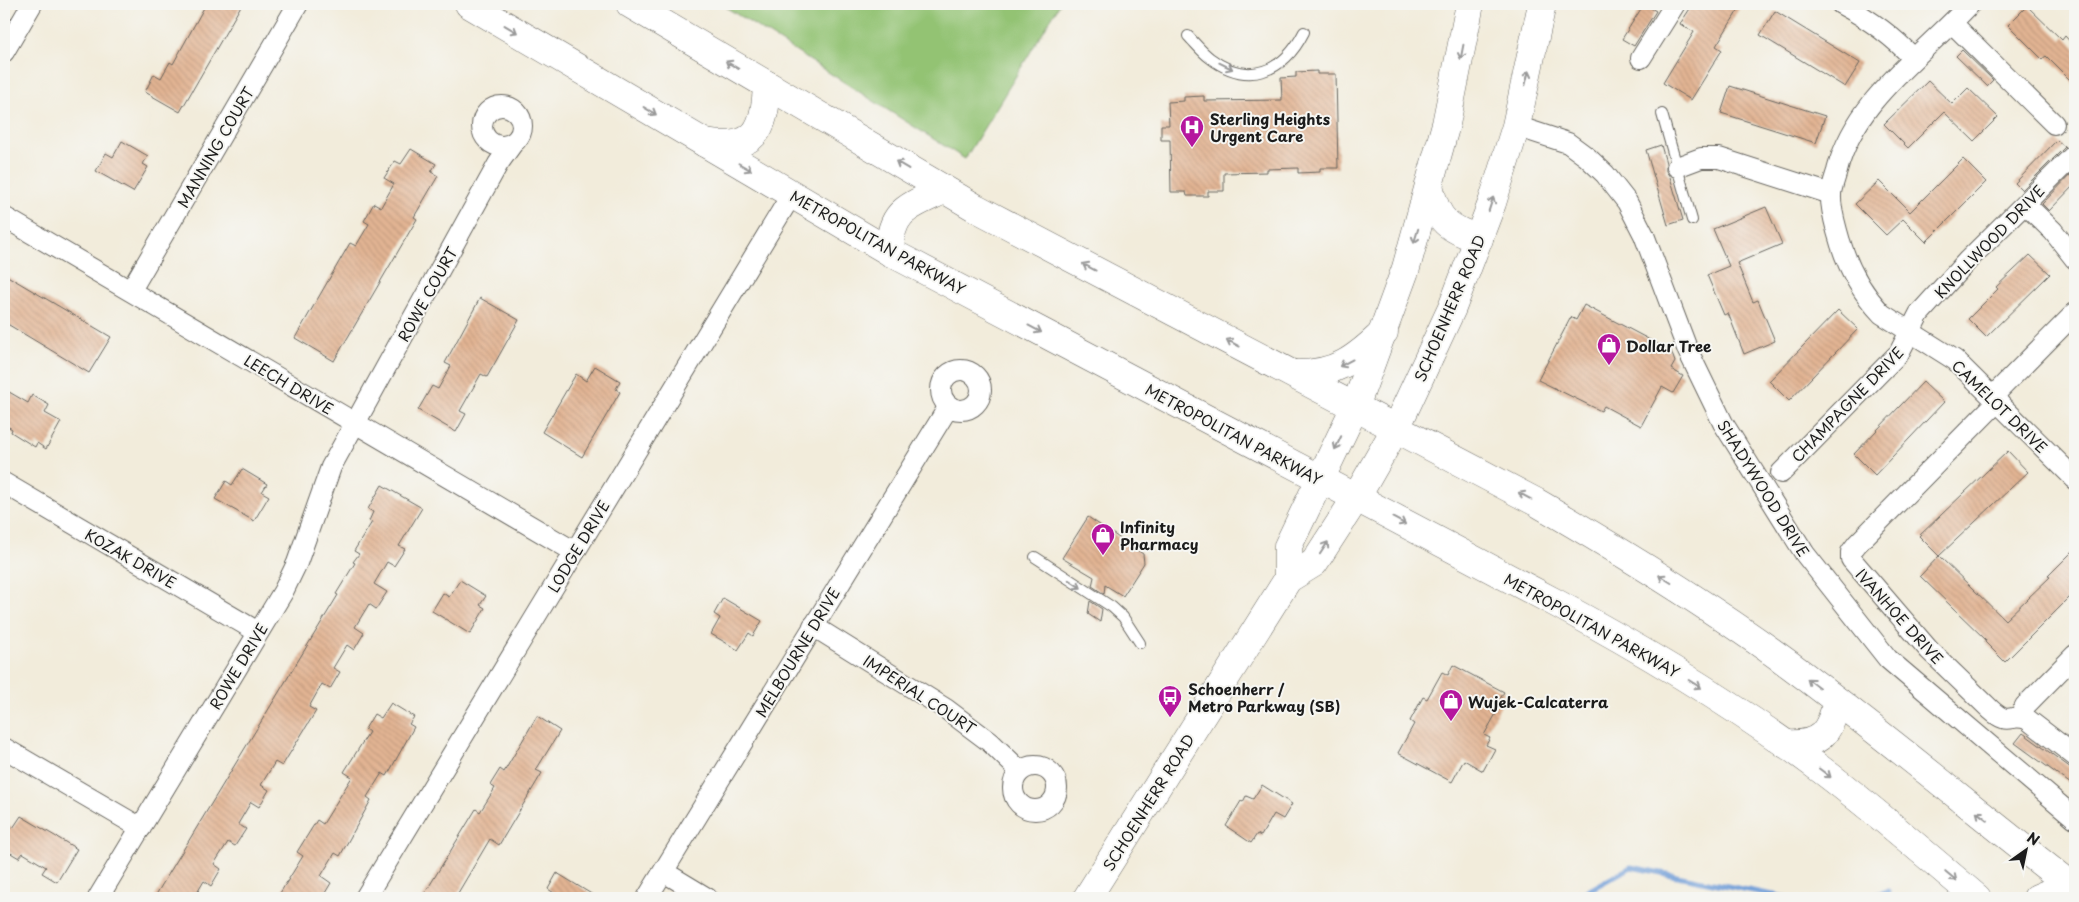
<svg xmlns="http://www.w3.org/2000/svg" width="2079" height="902" font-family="'Playpen Sans',sans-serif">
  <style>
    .green { fill: #93c373; stroke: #587048 }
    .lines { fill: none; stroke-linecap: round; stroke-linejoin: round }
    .stream { stroke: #6e9cd7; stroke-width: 5 }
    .building { fill: url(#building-back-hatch) }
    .service-casing { stroke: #67655f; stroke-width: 12 }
    .minor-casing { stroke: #67655f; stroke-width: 22 }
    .secondary-casing { stroke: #67655f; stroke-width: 29 }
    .primary-casing { stroke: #67655f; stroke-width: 29 }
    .service { stroke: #fff; stroke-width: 10 }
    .minor { stroke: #fff; stroke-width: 20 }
    .secondary { stroke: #fff; stroke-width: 28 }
    .primary { stroke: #fff; stroke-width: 28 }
    .oneway { stroke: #999 }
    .labels { text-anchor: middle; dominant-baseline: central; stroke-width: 4; stroke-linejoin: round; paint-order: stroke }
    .poi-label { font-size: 15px; font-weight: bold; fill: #1c1c1c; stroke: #f6f6f2; text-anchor: start }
    .street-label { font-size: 15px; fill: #1c1c1c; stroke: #f6f6f2 }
  </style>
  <defs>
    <pattern id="building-back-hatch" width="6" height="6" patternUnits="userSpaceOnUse" patternTransform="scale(1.25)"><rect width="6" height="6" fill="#e2b493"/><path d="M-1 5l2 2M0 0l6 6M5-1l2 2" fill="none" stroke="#c19a7e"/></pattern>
  </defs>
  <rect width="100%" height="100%" fill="#f6f6f2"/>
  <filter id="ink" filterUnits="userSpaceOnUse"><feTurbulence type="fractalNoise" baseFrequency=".02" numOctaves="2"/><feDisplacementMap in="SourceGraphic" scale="10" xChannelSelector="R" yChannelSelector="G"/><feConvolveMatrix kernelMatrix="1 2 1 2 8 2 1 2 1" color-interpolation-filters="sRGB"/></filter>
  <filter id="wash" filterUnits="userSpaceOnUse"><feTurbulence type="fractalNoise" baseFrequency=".0096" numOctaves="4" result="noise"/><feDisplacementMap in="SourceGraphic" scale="20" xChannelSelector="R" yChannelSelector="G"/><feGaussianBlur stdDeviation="1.12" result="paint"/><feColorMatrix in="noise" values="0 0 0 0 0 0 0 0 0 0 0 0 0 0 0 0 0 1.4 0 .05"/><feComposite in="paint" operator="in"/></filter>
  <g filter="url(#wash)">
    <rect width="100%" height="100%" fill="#f2ecdb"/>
    <polygon class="green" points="729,4 1060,4 965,159 727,8"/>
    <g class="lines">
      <g class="stream">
        <polyline points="1867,897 1888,891"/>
        <polyline points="1575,898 1631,867 1789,898"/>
      </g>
    </g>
    <g id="blocks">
      <g class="building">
        <polygon points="206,4 242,4 180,112 145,92 154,74 161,78 170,62 173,64"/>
        <polygon points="1644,4 1656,11 1634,46 1622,39"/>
        <polygon points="1693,4 1742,4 1716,46 1722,50 1691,100 1663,83 1694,32 1680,24"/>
        <polygon points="2027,6 2062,40 2065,36 2075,47 2075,85 2046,56 2042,59 2008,25"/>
        <polygon points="1775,11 1860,63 1845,87 1760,35"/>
        <polygon points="1962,50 1993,80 1987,86 1956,56"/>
        <polygon points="1317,71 1317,74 1336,74 1338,168 1320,168 1320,172 1298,173 1298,168 1267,169 1267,172 1224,173 1224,191 1208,191 1208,196 1187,196 1186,192 1171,192 1170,140 1161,140 1161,125 1169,125 1168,102 1184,101 1184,97 1204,96 1204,101 1282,100 1281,78 1296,77 1296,72"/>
        <polygon points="1928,81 1952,104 1968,88 1998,117 1974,141 1944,112 1908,148 1884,124"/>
        <polygon points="1730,86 1825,116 1816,143 1721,113"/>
        <polygon points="2057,140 2065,147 2022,190 2015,183"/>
        <polygon points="122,141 148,156 143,164 148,167 133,192 96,171 106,153 113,157"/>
        <polygon points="1661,145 1666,163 1666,171 1670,177 1683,220 1668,225 1646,150"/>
        <polygon points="411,149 436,164 431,172 438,176 414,217 417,219 334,361 295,338 350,243 356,246 369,224 364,221 374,203 381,207 394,184 384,178 395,161 401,164"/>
        <polygon points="1963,159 1986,182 1926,242 1903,219 1886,235 1855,204 1879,181 1910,212"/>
        <polygon points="2075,170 2075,184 2049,211 2042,204"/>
        <polygon points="1766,207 1782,244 1737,263 1753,302 1758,300 1775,341 1744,354 1728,313 1724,315 1707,275 1729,266 1713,229"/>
        <polygon points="2030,255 2050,274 1986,337 1968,319 1998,289 1996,287"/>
        <polygon points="4,274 111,337 89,373 4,322"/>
        <polygon points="480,298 519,320 487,377 481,374 460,411 466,414 456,432 418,410 432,386 438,389 451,366 445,363"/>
        <polygon points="1584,305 1671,351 1675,362 1671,369 1683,376 1673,393 1662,387 1641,426 1604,406 1601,411 1538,380 1571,317 1576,320"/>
        <polygon points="1838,310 1858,329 1789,401 1769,381"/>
        <polygon points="595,366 620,381 616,389 620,392 582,457 542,432 576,374 586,381"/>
        <polygon points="1923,382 1944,402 1875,475 1854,454"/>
        <polygon points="4,389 28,403 32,395 49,405 45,413 61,422 46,449 37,443 35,447 11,432 12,429 4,424"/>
        <polygon points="2008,451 2028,472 1939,556 2005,620 2050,577 2048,576 2075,549 2075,592 2005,662 1985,642 1986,640 1920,576 1939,556 1919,536"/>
        <polygon points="242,469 267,484 262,492 269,496 254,521 215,499 226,481 232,485"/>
        <polygon points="382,485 422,508 399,546 405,549 394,566 387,562 374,584 387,592 376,609 369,604 355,627 364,633 354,650 347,645 333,668 340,672 330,689 322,684 309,707 316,711 282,766 275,762 261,785 269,790 259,807 251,802 238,824 246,829 235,846 228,842 214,864 221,869 211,886 204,881 194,898 154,898 338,595 336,594 355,563 353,562 359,554 354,551 372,522 369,521 373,512 368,509"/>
        <polygon points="1088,517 1143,554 1144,563 1123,596 1105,585 1104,594 1092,586 1094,577 1062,558"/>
        <polygon points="460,580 486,596 480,605 485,608 470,634 432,611 443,593 449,597"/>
        <polygon points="723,598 762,621 753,636 749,633 738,650 711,634 720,618 714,614"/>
        <polygon points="1090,601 1102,609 1100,622 1088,614"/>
        <polygon points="1453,665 1504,692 1499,701 1502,703 1484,735 1490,738 1486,745 1495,749 1483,771 1464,760 1452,782 1398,753 1414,724 1410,721 1423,697 1427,699 1442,672 1448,675"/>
        <polygon points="391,703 414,717 409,724 414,727 387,776 382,773 367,797 371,800 340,856 335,853 321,876 331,883 322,898 277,898 303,856 297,852 317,820 323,824 352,777 344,772 369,732 365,729 374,714 381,718"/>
        <polygon points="537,716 560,731 536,770 542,773 499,845 490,839 455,898 422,898 476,809 480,812 495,788 490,785 500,769 504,772"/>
        <polygon points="2023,733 2075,771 2075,787 2015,743"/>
        <polygon points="1262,785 1292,804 1283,819 1274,814 1261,836 1257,834 1251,843 1226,826 1241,801 1243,802 1246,796 1253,799"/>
        <polygon points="21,816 77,849 57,882 42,873 46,867 23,853 19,858 4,849 4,823 13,828"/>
        <polygon points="557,873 598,898 551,898 554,893 548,889"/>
      </g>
    </g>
  </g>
  <g filter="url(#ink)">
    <use href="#blocks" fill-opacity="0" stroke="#67655f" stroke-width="1"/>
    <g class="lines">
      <g class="service-casing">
        <g id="service">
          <path d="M1188,36C1195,43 1202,52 1210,58C1248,87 1284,72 1304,32"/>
          <polyline points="1662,114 1692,220"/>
          <polyline points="1035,557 1112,607 1123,617 1140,643"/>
        </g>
      </g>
      <g class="minor-casing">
        <g id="minor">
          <path d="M1841,4C1869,19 1892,35 1913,58"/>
          <path d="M1970,4C1922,56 1855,99 1837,171C1835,178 1832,186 1831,193C1830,205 1834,220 1837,231C1845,262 1860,291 1882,314L1955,360L2075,479"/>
          <polyline points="1952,23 2054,124"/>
          <polyline points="4,52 32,4"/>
          <polyline points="1641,58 1675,4"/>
          <circle cx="502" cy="126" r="20"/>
          <polyline points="1516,126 1568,143 1587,157 1605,174 1627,202 1644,235 1688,351 1723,423 1805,554 1888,659 2075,818"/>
          <polyline points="1677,167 1701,158 1719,158 1831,194"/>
          <polyline points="2025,204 2053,231 2075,259"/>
          <polyline points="4,217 575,552"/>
          <polyline points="131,290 298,4"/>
          <circle cx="961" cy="390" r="20"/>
          <polyline points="1993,396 2075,313"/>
          <path d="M1998,401L1857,544L1851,552V559L1929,650L1991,710C2010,727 2008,713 2027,719L2075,756"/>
          <polyline points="1781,473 1899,353 1919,314 1968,260 2075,154"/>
          <polyline points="4,483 258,632"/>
          <polyline points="813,626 946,709 990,742 1020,771"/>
          <polyline points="2020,717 2025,706 2075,655"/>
          <polyline points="4,748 141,828"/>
          <circle cx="1035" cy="788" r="22"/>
          <polyline points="664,872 707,898"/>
          <polyline points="98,898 283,592 297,563 331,467 498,164 513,143"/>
          <polyline points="365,898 792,194"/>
          <polyline points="647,898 949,406"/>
        </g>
      </g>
      <g class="secondary-casing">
        <g id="secondary">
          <path d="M1430,189C1437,221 1449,229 1479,239"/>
          <polyline points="1288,579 1288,546 1355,407 1406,268 1446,124 1470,4"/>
          <polyline points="1087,898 1288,579 1314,563 1356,498 1396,428 1452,308 1492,203 1516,126 1542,4"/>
        </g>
      </g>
      <g class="primary-casing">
        <g id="primary">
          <path d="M469,4L890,252L1556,603C1647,652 1736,706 1819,768C1874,809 1925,854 1977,898"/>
          <path d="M630,4L976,208L1536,502C1624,553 1709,605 1790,665C1887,737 1980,815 2075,889"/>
          <path d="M705,143C754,151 765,132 767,85"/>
          <path d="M890,252C889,210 910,206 944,190"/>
          <path d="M1294,374C1335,375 1355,360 1384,332"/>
          <path d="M1786,744C1820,746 1830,733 1837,701"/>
          <polyline points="2037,898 2051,892 2075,892"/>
        </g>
      </g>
      <use href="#service" class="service"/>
      <use href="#minor" class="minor"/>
      <use href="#secondary" class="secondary"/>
      <use href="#primary" class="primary"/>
    </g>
    <defs><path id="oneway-shaft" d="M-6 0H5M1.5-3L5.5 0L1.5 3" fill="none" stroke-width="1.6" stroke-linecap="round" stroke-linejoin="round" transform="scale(1.25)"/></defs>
    <g class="oneway">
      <use href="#oneway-shaft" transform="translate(511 29) rotate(31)"/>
      <use href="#oneway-shaft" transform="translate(1462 52) rotate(101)"/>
      <use href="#oneway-shaft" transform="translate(732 65) rotate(-149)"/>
      <use href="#oneway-shaft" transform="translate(1226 66) rotate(26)"/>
      <use href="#oneway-shaft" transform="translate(1527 78) rotate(-77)"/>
      <use href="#oneway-shaft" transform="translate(650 111) rotate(31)"/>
      <use href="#oneway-shaft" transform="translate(902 165) rotate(-149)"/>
      <use href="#oneway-shaft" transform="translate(745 167) rotate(30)"/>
      <use href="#oneway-shaft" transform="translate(1491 204) rotate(-72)"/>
      <use href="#oneway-shaft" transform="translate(1416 236) rotate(107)"/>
      <use href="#oneway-shaft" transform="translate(1089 267) rotate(-152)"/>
      <use href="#oneway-shaft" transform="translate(1035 329) rotate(28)"/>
      <use href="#oneway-shaft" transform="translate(1233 343) rotate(-152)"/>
      <use href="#oneway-shaft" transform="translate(1346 363) rotate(152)"/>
      <use href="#oneway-shaft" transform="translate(1338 443) rotate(115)"/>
      <use href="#oneway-shaft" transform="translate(1525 496) rotate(-152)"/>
      <use href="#oneway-shaft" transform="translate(1399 521) rotate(28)"/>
      <use href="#oneway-shaft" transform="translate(1324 548) rotate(-57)"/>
      <use href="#oneway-shaft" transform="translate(1665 579) rotate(-148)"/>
      <use href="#oneway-shaft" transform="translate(1075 584) rotate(33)"/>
      <use href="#oneway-shaft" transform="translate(1813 683) rotate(-143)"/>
      <use href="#oneway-shaft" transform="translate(1695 684) rotate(32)"/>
      <use href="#oneway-shaft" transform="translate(1825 773) rotate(37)"/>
      <use href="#oneway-shaft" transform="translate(1982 816) rotate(-142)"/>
      <use href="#oneway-shaft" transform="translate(1951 876) rotate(40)"/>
    </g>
  </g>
  <defs>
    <g id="hospital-pin" transform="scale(1.25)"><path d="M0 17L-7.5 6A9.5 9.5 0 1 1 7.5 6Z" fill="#b5179e" stroke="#f6f6f2"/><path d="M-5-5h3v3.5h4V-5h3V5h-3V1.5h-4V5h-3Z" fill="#fff"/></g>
    <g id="shop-pin" transform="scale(1.25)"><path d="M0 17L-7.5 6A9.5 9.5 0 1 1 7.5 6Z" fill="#b5179e" stroke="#f6f6f2"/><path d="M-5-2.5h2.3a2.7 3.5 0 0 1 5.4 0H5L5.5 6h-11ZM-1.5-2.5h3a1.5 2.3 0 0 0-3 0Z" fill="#fff"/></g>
    <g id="bus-pin" transform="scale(1.25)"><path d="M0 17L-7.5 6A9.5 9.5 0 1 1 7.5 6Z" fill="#b5179e" stroke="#f6f6f2"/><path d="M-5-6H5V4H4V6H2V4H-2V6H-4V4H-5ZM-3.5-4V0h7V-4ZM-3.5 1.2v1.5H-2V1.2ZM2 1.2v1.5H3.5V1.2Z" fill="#fff"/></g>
  </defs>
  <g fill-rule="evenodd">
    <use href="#hospital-pin" x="1192" y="127"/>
    <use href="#shop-pin" x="1609" y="345"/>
    <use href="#shop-pin" x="1103" y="535"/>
    <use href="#bus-pin" x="1170" y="697"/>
    <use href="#shop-pin" x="1451" y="701"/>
  </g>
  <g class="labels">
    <g class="poi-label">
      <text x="1210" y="118">Sterling Heights<tspan x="1210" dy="17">Urgent Care</tspan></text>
      <text x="1626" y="345">Dollar Tree</text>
      <text x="1120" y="526">Infinity<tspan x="1120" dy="17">Pharmacy</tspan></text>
      <text x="1188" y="688">Schoenherr /<tspan x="1188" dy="17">Metro Parkway (SB)</tspan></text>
      <text x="1468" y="701">Wujek-Calcaterra</text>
    </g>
    <g class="street-label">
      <text transform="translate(215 147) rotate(-60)">MANNING COURT</text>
      <text transform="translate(1989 241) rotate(-46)">KNOLLWOOD DRIVE</text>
      <text transform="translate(878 242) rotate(29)">METROPOLITAN PARKWAY</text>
      <text transform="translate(427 294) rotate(-61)">ROWE COURT</text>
      <text transform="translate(1449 308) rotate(-67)">SCHOENHERR ROAD</text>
      <text transform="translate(289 384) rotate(31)">LEECH DRIVE</text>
      <text transform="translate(1847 404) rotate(-46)">CHAMPAGNE DRIVE</text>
      <text transform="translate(2000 406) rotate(44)">CAMELOT DRIVE</text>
      <text transform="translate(1234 434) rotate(28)">METROPOLITAN PARKWAY</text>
      <text transform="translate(1764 488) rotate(58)">SHADYWOOD DRIVE</text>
      <text transform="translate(578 546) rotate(-59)">LODGE DRIVE</text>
      <text transform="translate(131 558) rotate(30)">KOZAK DRIVE</text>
      <text transform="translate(1900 616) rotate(48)">IVANHOE DRIVE</text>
      <text transform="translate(1592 625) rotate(29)">METROPOLITAN PARKWAY</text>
      <text transform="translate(797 652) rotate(-59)">MELBOURNE DRIVE</text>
      <text transform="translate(238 666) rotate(-59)">ROWE DRIVE</text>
      <text transform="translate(920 694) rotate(33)">IMPERIAL COURT</text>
      <text transform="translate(1148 802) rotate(-58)">SCHOENHERR ROAD</text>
    </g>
  </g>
  <rect width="2079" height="902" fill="none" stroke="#f6f6f2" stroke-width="20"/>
  <g transform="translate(2026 850) rotate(33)" stroke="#f6f6f2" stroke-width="4" paint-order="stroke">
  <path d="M0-4L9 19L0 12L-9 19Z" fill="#1c1c1c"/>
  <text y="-8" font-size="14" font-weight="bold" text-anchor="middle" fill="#1c1c1c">N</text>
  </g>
</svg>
